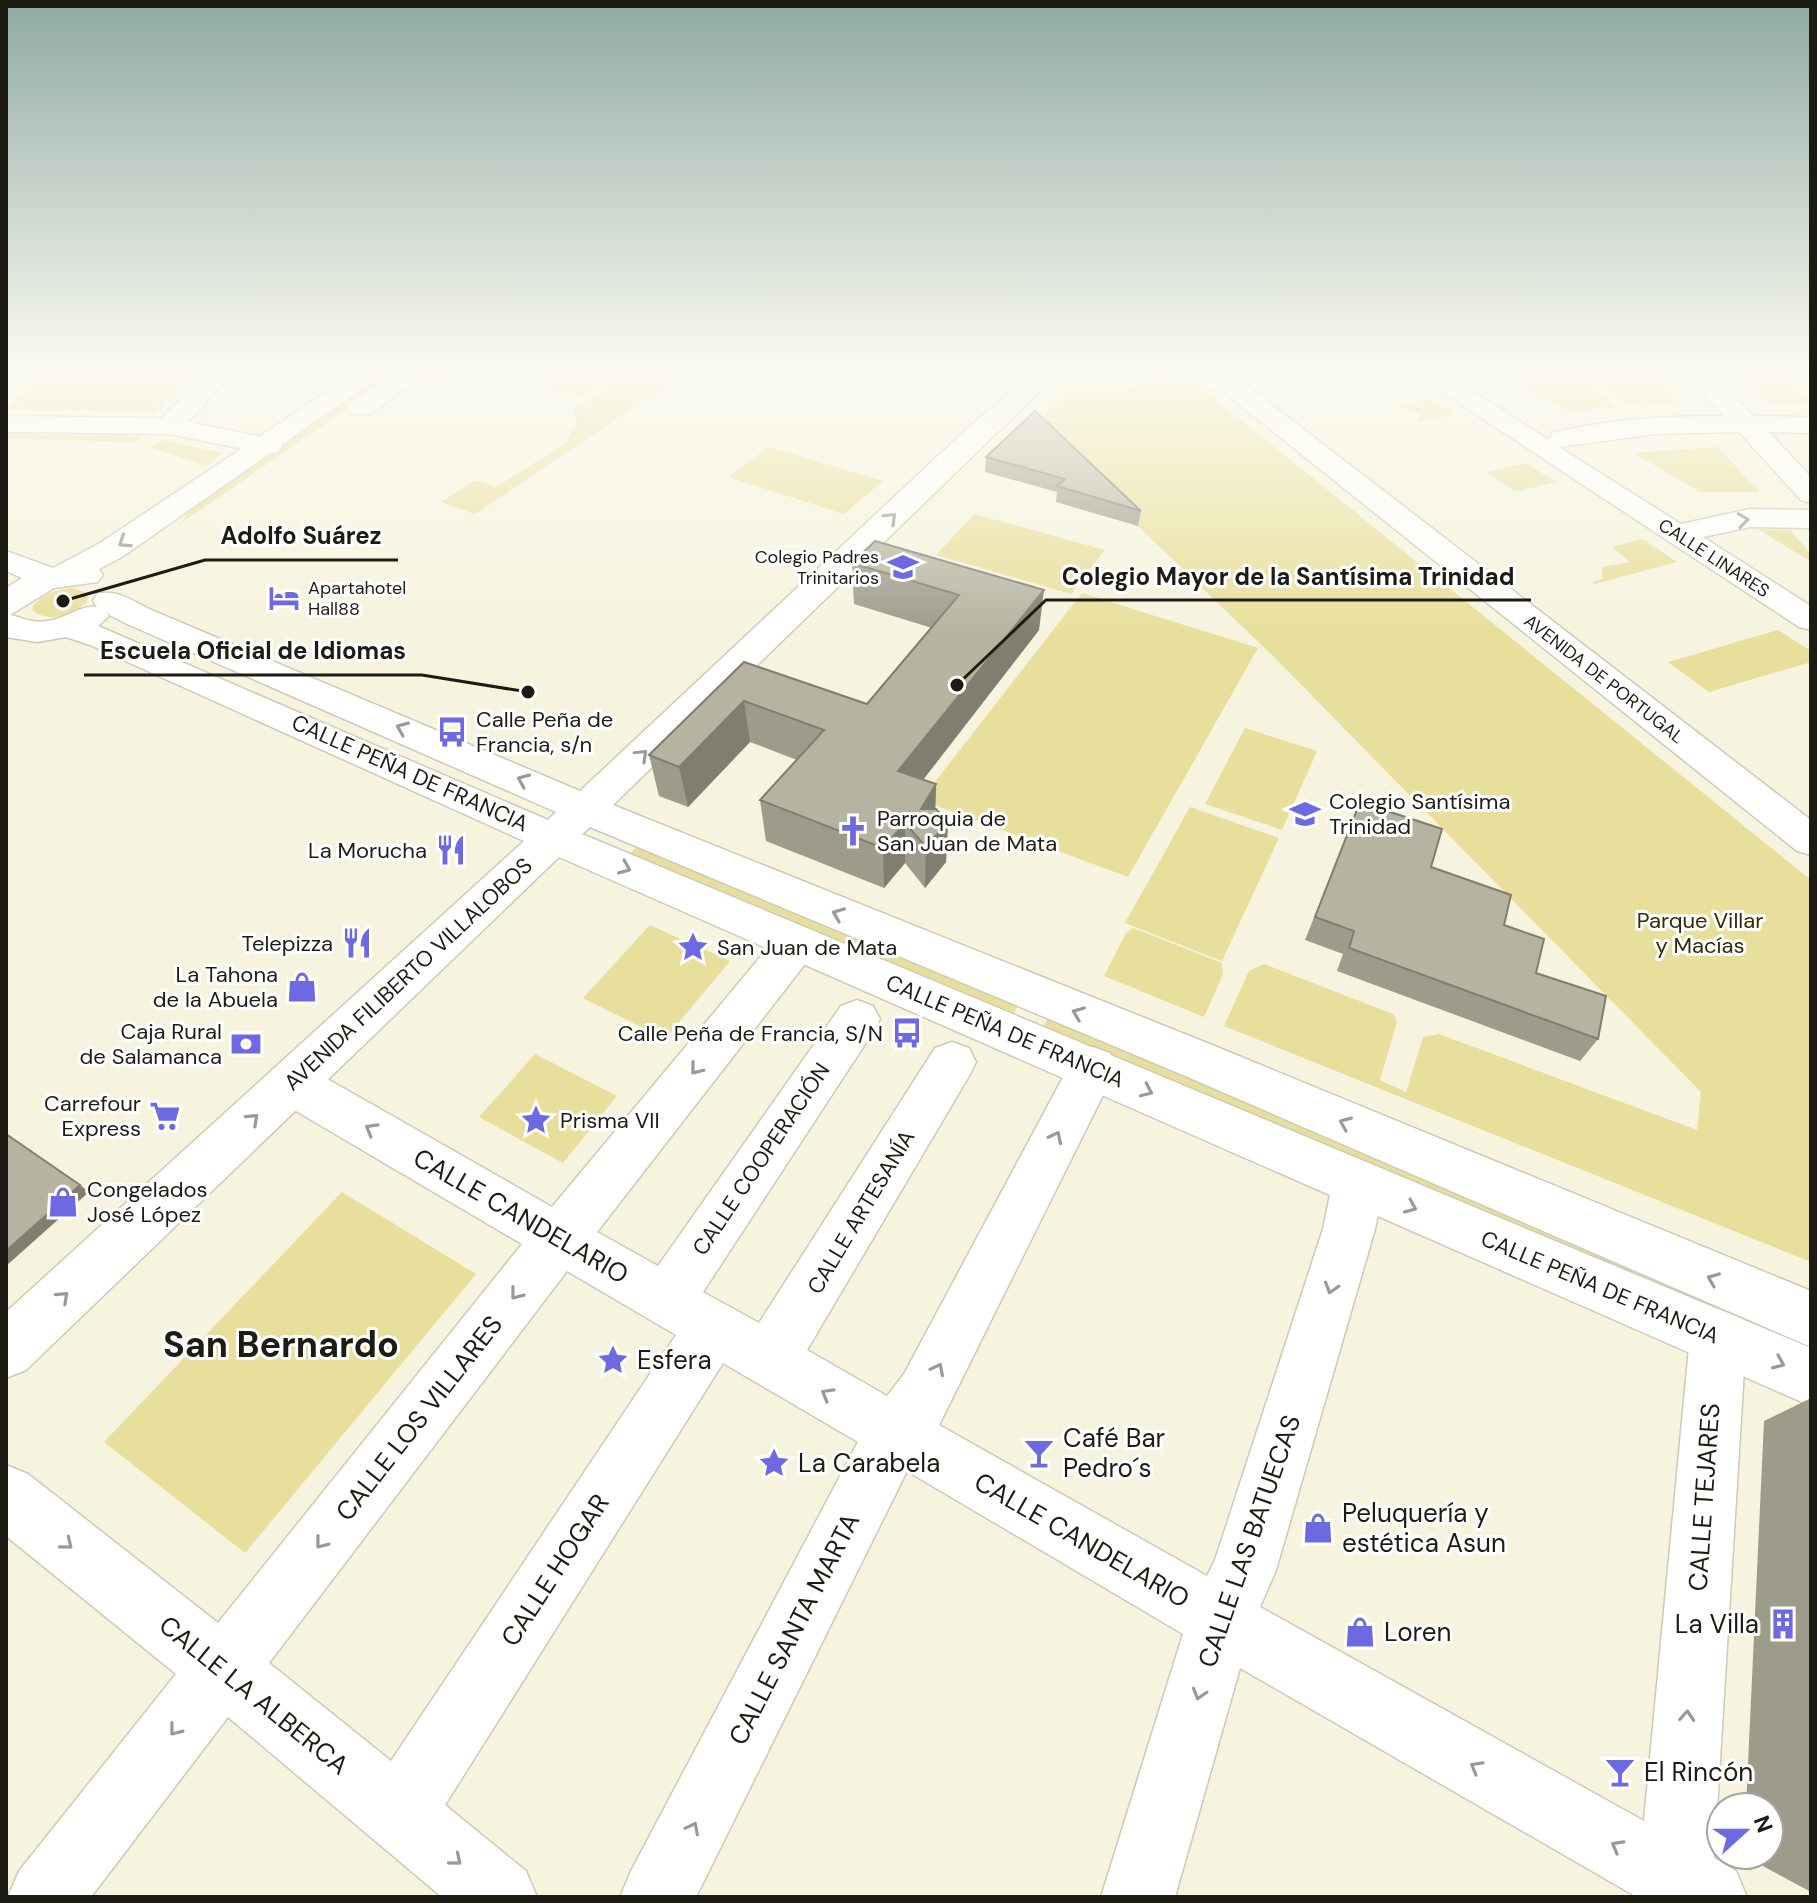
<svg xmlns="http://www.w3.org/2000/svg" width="1817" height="1903" font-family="'DM Sans',sans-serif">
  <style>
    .green { fill: #e8df9c }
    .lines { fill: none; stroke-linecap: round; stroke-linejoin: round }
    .minor-casing { stroke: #cdcab6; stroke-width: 3 }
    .major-casing { stroke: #cdcab6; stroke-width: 3 }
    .minor { fill: #fff; fill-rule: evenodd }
    .major { fill: #fff; fill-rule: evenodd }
    .wall { fill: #9d9b8a }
    .shaded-wall { fill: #7f7e70 }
    .building { fill: #b6b4a0; stroke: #7f7e70; stroke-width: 2 }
    .oneway { stroke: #999995 }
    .labels { text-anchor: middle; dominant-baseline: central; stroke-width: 6; stroke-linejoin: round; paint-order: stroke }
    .far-poi-label { font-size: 18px; fill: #1d1c14; stroke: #fff; text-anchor: end }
    .far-street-label { font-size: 18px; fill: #1d1c14; stroke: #fff }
    .poi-label { font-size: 22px; fill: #1d1c14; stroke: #fff; text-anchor: start }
    .street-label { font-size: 22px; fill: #1d1c14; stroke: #fff }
    .park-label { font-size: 22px; fill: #322c03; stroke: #fff }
    .near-street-label { font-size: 26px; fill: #1d1c14; stroke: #fff }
    .near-poi-label { font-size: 26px; fill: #1d1c14; stroke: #fff; text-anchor: start }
    .near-district-label { font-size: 36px; font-weight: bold; fill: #1d1c14; stroke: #fff }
    .leader { fill: none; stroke: #1d1c14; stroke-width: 3 }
    .callout-dot { fill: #1d1c14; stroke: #fff; stroke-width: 3 }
    .callout-label { font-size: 24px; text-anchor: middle; font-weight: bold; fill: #1d1c14; stroke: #fff; stroke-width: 6; stroke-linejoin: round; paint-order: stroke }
  </style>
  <rect width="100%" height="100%" fill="#f6f4de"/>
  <g class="green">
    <polygon points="54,367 200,367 155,412 6,410"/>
    <polygon points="392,367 409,367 181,523 189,511 216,490"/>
    <polygon points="445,367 491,367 466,381 449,376 434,384 418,387"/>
    <polygon points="577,367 629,367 582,396 546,386"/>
    <polygon points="639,367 694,367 475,514 441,502 476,480 496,487 566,443 577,419 573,409"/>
    <polygon points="1648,367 1679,402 1628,406 1584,372"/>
    <polygon points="1738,370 1776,370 1810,403 1769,402"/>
    <polygon points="1573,373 1617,407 1566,411 1511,377"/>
    <polygon points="1162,379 1205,391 1811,880 1811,1262 1224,1026 1249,971 1264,964 1393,1014 1397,1022 1380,1080 1406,1092 1423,1037 1439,1034 1697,1130 1701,1092 1272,655 1034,426 1065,394 1110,392"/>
    <polygon points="1430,398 1454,414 1419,422 1417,420 1421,415 1411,409 1395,406"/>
    <polygon points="6,434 135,436 142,437 134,442 6,438"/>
    <polygon points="162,440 223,453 206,466 150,447"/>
    <polygon points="769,447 883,481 844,514 728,477"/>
    <polygon points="1718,447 1759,492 1700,492 1634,453"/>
    <polygon points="1526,463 1556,482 1516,492 1487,472"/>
    <polygon points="974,514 1105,550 1071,594 936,555"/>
    <polygon points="1758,529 1790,530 1811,554 1811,562"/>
    <polygon points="1643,539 1677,562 1595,584 1592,582 1602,579 1602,567 1630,562 1612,547"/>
    <path d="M73,588L88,594L87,602C72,615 49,623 33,611L32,607C42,594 57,589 73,588Z"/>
    <polygon points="1082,593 1258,648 1128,877 921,800"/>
    <polygon points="1778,630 1811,651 1811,662 1709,692 1668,662"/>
    <polygon points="1245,728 1317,751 1282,830 1205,804"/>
    <polygon points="1190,807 1279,838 1222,961 1125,923"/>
    <polygon points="638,846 1019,1003 1013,1015 630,854"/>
    <polygon points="650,925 689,943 685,948 696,954 702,948 730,961 665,1039 583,998"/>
    <polygon points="1133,928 1222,963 1223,974 1204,1017 1104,976 1126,933"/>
    <polygon points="1049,1016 1633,1263 1631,1278 1043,1027"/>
    <polygon points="535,1054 617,1096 563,1163 479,1117"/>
    <polygon points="342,1192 476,1274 245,1553 104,1442"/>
  </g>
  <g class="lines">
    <g class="minor-casing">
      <g id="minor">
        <polygon points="11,367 39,367 15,390 6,393 6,372"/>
        <polygon points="212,367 238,367 188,422 278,440 282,446 278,452 268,454 169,434 6,432 6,416 162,418"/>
        <path d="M1404,367H1434L1549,440L1552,433C1608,419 1666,416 1724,416L1681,367H1707L1753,416L1811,417V433L1769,432L1811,477V503L1801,500L1739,432L1655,434L1559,447L1681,524L1750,509L1811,510V528L1750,527L1703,537L1811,606V630L1799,627Z"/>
        <path d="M797,926L812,931L819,943L812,955L597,1232L658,1266L841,1006L857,1000L873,1006L880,1019L873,1032L703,1292L759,1323L935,1048L952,1042L969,1048L976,1062L969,1076L807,1350L887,1396L904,1374L1076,1053L1093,1047L1110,1053L1117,1067L939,1425L1207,1576L1215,1560L1323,1229L1332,1185L1340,1168L1358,1162L1376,1168L1384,1185L1375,1229L1276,1570L1260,1607L1644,1821L1690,1337L1698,1317L1718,1309L1738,1317L1746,1337L1714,1858L1736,1871L1747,1897H1637L1240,1668L1175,1897H1101L1183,1634L907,1471L696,1897H620L631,1871L858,1442L723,1363L445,1805L526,1871L537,1897H442L228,1717L91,1897H8L19,1871L176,1674L6,1536V1465L28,1474L218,1623L522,1244L274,1098L267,1083L274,1068L291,1062L308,1068L552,1207L782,931ZM567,1271L676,1335L391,1761L269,1663Z"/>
      </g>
    </g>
    <g class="major-casing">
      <g id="major">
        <path d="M364,367H393L122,557L99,569L103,575L98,582L54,588L10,615C24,618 33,624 48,621C65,619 80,605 97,607L93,601L97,594C117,589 131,600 149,609L580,791L970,426L1034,373L1027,367H1130L1127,372C1098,379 1070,375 1044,387L613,805L1217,1047L1811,1291V1347L1183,1075L590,827L582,834L1811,1348V1406L559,857L26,1370L6,1378V1312L524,841L90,645L66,637L37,642L6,637V588L22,578L6,571V551L53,568L100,543ZM106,613L125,623L556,812L548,820L98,626L109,616Z"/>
        <polygon points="406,367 435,367 370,414 352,414 348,408 352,402"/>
        <polygon points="1144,367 1217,367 1237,378 1811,820 1811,855 1797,851 1225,393 1177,378 1147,372"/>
      </g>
    </g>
    <use href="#minor" class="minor"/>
    <use href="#major" class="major"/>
  </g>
  <g class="wall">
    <polygon points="1035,411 1141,511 1138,526 1056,502 1057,492 985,472 986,457"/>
    <polygon points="875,541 1039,630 923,780 936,784 935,809 948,822 946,862 925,888 905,863 884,888 766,841 760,800 797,760 750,742 688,807 659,796 649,755 744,662 867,704 932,628 854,604 852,563"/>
    <polygon points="1360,802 1431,867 1504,925 1536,973 1598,1039 1580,1061 1337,971 1343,954 1305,940"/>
    <polygon points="1811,1398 1811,1892 1744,1856 1769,1855 1769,1807 1746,1807 1764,1421"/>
  </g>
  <g class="shaded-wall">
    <polygon points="1044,590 1039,630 898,812 898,771"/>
    <polygon points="744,701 750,742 688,807 679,767"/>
    <polygon points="936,784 935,825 921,809"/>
    <polygon points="948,822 946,862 925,888 926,847"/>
    <polygon points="905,823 905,863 884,888 883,848"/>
    <polygon points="80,1185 89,1192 6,1266 6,1251"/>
  </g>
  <g class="building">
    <polygon points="1035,411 1141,511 1057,486 1065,479 986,457"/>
    <polygon points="875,541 1044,590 898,771 936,784 921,809 936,809 948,822 926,847 905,823 883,848 760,800 824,730 744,701 679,767 649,755 744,662 867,704 959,595 852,563"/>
    <polygon points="1360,802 1442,829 1431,867 1511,895 1504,925 1544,939 1536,973 1606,996 1598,1039 1349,948 1354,931 1315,917"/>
    <polygon points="6,1134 80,1185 6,1251"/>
  </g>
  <defs><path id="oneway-chevron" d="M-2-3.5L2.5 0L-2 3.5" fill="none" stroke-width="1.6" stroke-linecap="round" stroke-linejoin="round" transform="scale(2)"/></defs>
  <g class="oneway">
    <use href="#oneway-chevron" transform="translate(891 518) rotate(-44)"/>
    <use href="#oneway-chevron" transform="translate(1743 520) rotate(-8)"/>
    <use href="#oneway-chevron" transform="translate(124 542) rotate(146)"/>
    <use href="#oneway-chevron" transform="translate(402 728) rotate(-157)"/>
    <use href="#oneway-chevron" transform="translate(642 755) rotate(-44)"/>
    <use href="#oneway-chevron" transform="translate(523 780) rotate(-157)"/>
    <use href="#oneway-chevron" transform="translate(625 868) rotate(23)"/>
    <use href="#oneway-chevron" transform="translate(838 914) rotate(-158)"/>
    <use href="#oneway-chevron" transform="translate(1078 1013) rotate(-158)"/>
    <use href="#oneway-chevron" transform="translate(696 1069) rotate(129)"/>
    <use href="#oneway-chevron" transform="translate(1147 1091) rotate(24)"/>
    <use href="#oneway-chevron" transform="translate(253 1119) rotate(-43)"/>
    <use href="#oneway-chevron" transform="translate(1345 1123) rotate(-157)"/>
    <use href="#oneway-chevron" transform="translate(371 1129) rotate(-150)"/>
    <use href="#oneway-chevron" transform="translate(1056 1137) rotate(-63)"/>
    <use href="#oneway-chevron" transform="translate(1411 1207) rotate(23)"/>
    <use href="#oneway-chevron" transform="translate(1713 1279) rotate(-158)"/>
    <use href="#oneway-chevron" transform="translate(1331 1288) rotate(107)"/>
    <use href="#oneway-chevron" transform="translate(516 1294) rotate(128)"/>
    <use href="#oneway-chevron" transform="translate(63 1297) rotate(-43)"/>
    <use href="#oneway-chevron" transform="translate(1779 1363) rotate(23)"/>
    <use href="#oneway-chevron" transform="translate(938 1369) rotate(-63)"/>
    <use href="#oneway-chevron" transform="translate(827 1394) rotate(-150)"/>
    <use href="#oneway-chevron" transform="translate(321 1543) rotate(128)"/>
    <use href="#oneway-chevron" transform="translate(67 1544) rotate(39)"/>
    <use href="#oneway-chevron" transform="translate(1199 1694) rotate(107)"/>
    <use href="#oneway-chevron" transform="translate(1687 1716) rotate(-86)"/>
    <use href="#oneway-chevron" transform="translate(175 1730) rotate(128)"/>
    <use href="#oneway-chevron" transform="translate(1476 1767) rotate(-150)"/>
    <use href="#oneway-chevron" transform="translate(693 1828) rotate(-63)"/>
    <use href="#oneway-chevron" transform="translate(1617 1846) rotate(-151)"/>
    <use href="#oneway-chevron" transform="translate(456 1860) rotate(40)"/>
  </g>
  <linearGradient id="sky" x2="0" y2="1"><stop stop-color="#8faaa4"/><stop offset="0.58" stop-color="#fbfaf0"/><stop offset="1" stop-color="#fbfaf0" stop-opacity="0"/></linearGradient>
  <rect width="1817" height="634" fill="url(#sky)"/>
  <defs>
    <g id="school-bare" transform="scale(2.4)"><path d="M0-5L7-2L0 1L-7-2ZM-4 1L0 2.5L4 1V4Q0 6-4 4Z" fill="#6d69e3" stroke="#fff" stroke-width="2.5" paint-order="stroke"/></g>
    <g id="hotel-bare" transform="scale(2.4)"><path d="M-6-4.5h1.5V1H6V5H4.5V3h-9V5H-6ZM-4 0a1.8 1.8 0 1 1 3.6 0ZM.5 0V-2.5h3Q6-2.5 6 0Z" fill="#6d69e3" stroke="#fff" stroke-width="2.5" paint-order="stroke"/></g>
    <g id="bus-bare" transform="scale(2.4)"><path d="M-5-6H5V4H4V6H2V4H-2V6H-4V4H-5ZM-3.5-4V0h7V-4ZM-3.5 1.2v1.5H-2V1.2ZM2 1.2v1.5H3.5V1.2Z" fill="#6d69e3" stroke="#fff" stroke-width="2.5" paint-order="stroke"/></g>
    <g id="church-bare" transform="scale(2.4)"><path d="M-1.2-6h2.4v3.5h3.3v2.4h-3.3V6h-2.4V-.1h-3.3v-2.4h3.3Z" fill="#6d69e3" stroke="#fff" stroke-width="2.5" paint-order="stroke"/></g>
    <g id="restaurant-bare" transform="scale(2.4)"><path d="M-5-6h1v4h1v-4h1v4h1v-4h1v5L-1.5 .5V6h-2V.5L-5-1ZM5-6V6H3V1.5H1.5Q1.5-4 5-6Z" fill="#6d69e3" stroke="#fff" stroke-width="2.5" paint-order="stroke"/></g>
    <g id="sight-bare" transform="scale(2.4)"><path d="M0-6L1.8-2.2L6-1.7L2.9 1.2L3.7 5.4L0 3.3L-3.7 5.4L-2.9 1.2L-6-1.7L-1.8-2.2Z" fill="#6d69e3" stroke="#fff" stroke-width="2.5" paint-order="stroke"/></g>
    <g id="shop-bare" transform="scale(2.4)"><path d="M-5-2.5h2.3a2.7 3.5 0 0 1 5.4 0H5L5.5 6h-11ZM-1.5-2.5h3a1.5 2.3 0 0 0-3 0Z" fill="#6d69e3" stroke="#fff" stroke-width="2.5" paint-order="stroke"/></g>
    <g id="bank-bare" transform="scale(2.4)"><path d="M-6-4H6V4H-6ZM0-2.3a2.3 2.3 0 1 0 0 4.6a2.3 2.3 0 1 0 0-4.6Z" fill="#6d69e3" stroke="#fff" stroke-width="2.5" paint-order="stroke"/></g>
    <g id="supermarket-bare" transform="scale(2.4)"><path d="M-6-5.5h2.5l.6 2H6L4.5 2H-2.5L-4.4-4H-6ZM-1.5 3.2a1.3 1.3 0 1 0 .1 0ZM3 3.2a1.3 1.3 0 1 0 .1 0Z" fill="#6d69e3" stroke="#fff" stroke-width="2.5" paint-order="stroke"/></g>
    <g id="bar-bare" transform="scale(2.4)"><path d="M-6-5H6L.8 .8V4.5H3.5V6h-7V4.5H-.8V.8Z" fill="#6d69e3" stroke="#fff" stroke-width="2.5" paint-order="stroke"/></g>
    <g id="building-bare" transform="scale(2.4)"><path d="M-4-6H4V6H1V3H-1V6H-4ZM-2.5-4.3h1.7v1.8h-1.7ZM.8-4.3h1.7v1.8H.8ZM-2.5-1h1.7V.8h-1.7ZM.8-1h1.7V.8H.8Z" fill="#6d69e3" stroke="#fff" stroke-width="2.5" paint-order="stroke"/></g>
  </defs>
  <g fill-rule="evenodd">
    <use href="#school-bare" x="903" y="567"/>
    <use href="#hotel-bare" x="284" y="598"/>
    <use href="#bus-bare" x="452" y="732"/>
    <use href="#school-bare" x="1305" y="814"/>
    <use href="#church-bare" x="853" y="831"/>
    <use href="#restaurant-bare" x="451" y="850"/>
    <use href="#restaurant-bare" x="357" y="943"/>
    <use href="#sight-bare" x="693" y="947"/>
    <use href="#shop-bare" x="302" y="987"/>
    <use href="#bus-bare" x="907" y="1033"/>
    <use href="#bank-bare" x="246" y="1044"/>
    <use href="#supermarket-bare" x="165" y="1116"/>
    <use href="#sight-bare" x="536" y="1120"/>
    <use href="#shop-bare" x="63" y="1202"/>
    <use href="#sight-bare" x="613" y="1360"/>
    <use href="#bar-bare" x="1039" y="1453"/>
    <use href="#sight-bare" x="774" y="1463"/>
    <use href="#shop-bare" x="1318" y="1528"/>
    <use href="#building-bare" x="1783" y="1624"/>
    <use href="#shop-bare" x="1360" y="1632"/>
    <use href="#bar-bare" x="1620" y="1772"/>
  </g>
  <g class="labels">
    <g class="far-poi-label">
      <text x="879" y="557">Colegio Padres<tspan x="879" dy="21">Trinitarios</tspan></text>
      <text x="308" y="588" text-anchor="start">Apartahotel<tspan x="308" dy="21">Hall88</tspan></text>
    </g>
    <g class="far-street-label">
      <text transform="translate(1714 558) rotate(33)">CALLE LINARES</text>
      <text transform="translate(1604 679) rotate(38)">AVENIDA DE PORTUGAL</text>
    </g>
    <g class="poi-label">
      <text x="476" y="719">Calle Peña de<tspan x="476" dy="25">Francia, s/n</tspan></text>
      <text x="1329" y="801">Colegio Santísima<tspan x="1329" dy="25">Trinidad</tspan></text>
      <text x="877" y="818">Parroquia de<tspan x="877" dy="25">San Juan de Mata</tspan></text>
      <text x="427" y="850" text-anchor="end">La Morucha</text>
      <text x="333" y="943" text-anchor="end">Telepizza</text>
      <text x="717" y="947">San Juan de Mata</text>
      <text x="278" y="974" text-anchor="end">La Tahona<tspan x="278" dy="25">de la Abuela</tspan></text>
      <text x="222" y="1031" text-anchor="end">Caja Rural<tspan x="222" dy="25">de Salamanca</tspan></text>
      <text x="883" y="1033" text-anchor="end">Calle Peña de Francia, S/N</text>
      <text x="141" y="1103" text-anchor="end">Carrefour<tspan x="141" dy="25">Express</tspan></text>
      <text x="560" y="1120">Prisma VII</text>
      <text x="87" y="1189">Congelados<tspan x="87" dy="25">José López</tspan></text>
    </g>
    <g class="street-label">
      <text transform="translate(410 773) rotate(24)">CALLE PEÑA DE FRANCIA</text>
      <text transform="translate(408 974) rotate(-43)">AVENIDA FILIBERTO VILLALOBOS</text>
      <text transform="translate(1005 1031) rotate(23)">CALLE PEÑA DE FRANCIA</text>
      <text transform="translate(761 1159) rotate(-56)">CALLE COOPERACIÓN</text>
      <text transform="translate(861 1212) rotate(-59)">CALLE ARTESANÍA</text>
      <text transform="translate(1600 1287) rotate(23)">CALLE PEÑA DE FRANCIA</text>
    </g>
    <g class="park-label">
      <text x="1700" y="920">Parque Villar<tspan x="1700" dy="25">y Macías</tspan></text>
    </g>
    <g class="near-street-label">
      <text transform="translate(521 1216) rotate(30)">CALLE CANDELARIO</text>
      <text transform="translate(419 1418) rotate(-52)">CALLE LOS VILLARES</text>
      <text transform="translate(1704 1497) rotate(-86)">CALLE TEJARES</text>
      <text transform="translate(1082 1540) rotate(30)">CALLE CANDELARIO</text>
      <text transform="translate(1249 1541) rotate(-71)">CALLE LAS BATUECAS</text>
      <text transform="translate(555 1570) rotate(-57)">CALLE HOGAR</text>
      <text transform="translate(794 1629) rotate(-63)">CALLE SANTA MARTA</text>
      <text transform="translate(254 1695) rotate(39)">CALLE LA ALBERCA</text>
    </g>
    <g class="near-poi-label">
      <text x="637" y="1360">Esfera</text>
      <text x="1063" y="1438">Café Bar<tspan x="1063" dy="30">Pedro´s</tspan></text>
      <text x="798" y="1463">La Carabela</text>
      <text x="1342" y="1513">Peluquería y<tspan x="1342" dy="30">estética Asun</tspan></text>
      <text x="1759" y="1624" text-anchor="end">La Villa</text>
      <text x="1384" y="1632">Loren</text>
      <text x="1644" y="1772">El Rincón</text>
    </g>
    <g class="near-district-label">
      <text x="281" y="1344">San Bernardo</text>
    </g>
  </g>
  <path class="leader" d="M63 601L205 560H398M957 685L1046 600H1531M528 692L422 675H84"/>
  <g class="callout-dot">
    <circle cx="63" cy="601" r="8"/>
    <circle cx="957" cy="685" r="8"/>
    <circle cx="528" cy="692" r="8"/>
  </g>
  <g class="callout-label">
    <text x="301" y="544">Adolfo Suárez</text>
    <text x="1288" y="585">Colegio Mayor de la Santísima Trinidad</text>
    <text x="253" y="659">Escuela Oficial de Idiomas</text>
  </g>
  <rect width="1817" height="1903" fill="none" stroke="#1d1c14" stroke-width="16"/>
  <g transform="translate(1745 1831) rotate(69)"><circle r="38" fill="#ffffff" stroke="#a5a4a1" stroke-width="2"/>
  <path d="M0-6L14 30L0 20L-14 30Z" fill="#6d69e3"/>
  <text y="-12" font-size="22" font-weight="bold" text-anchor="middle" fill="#1d1c14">N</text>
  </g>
</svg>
